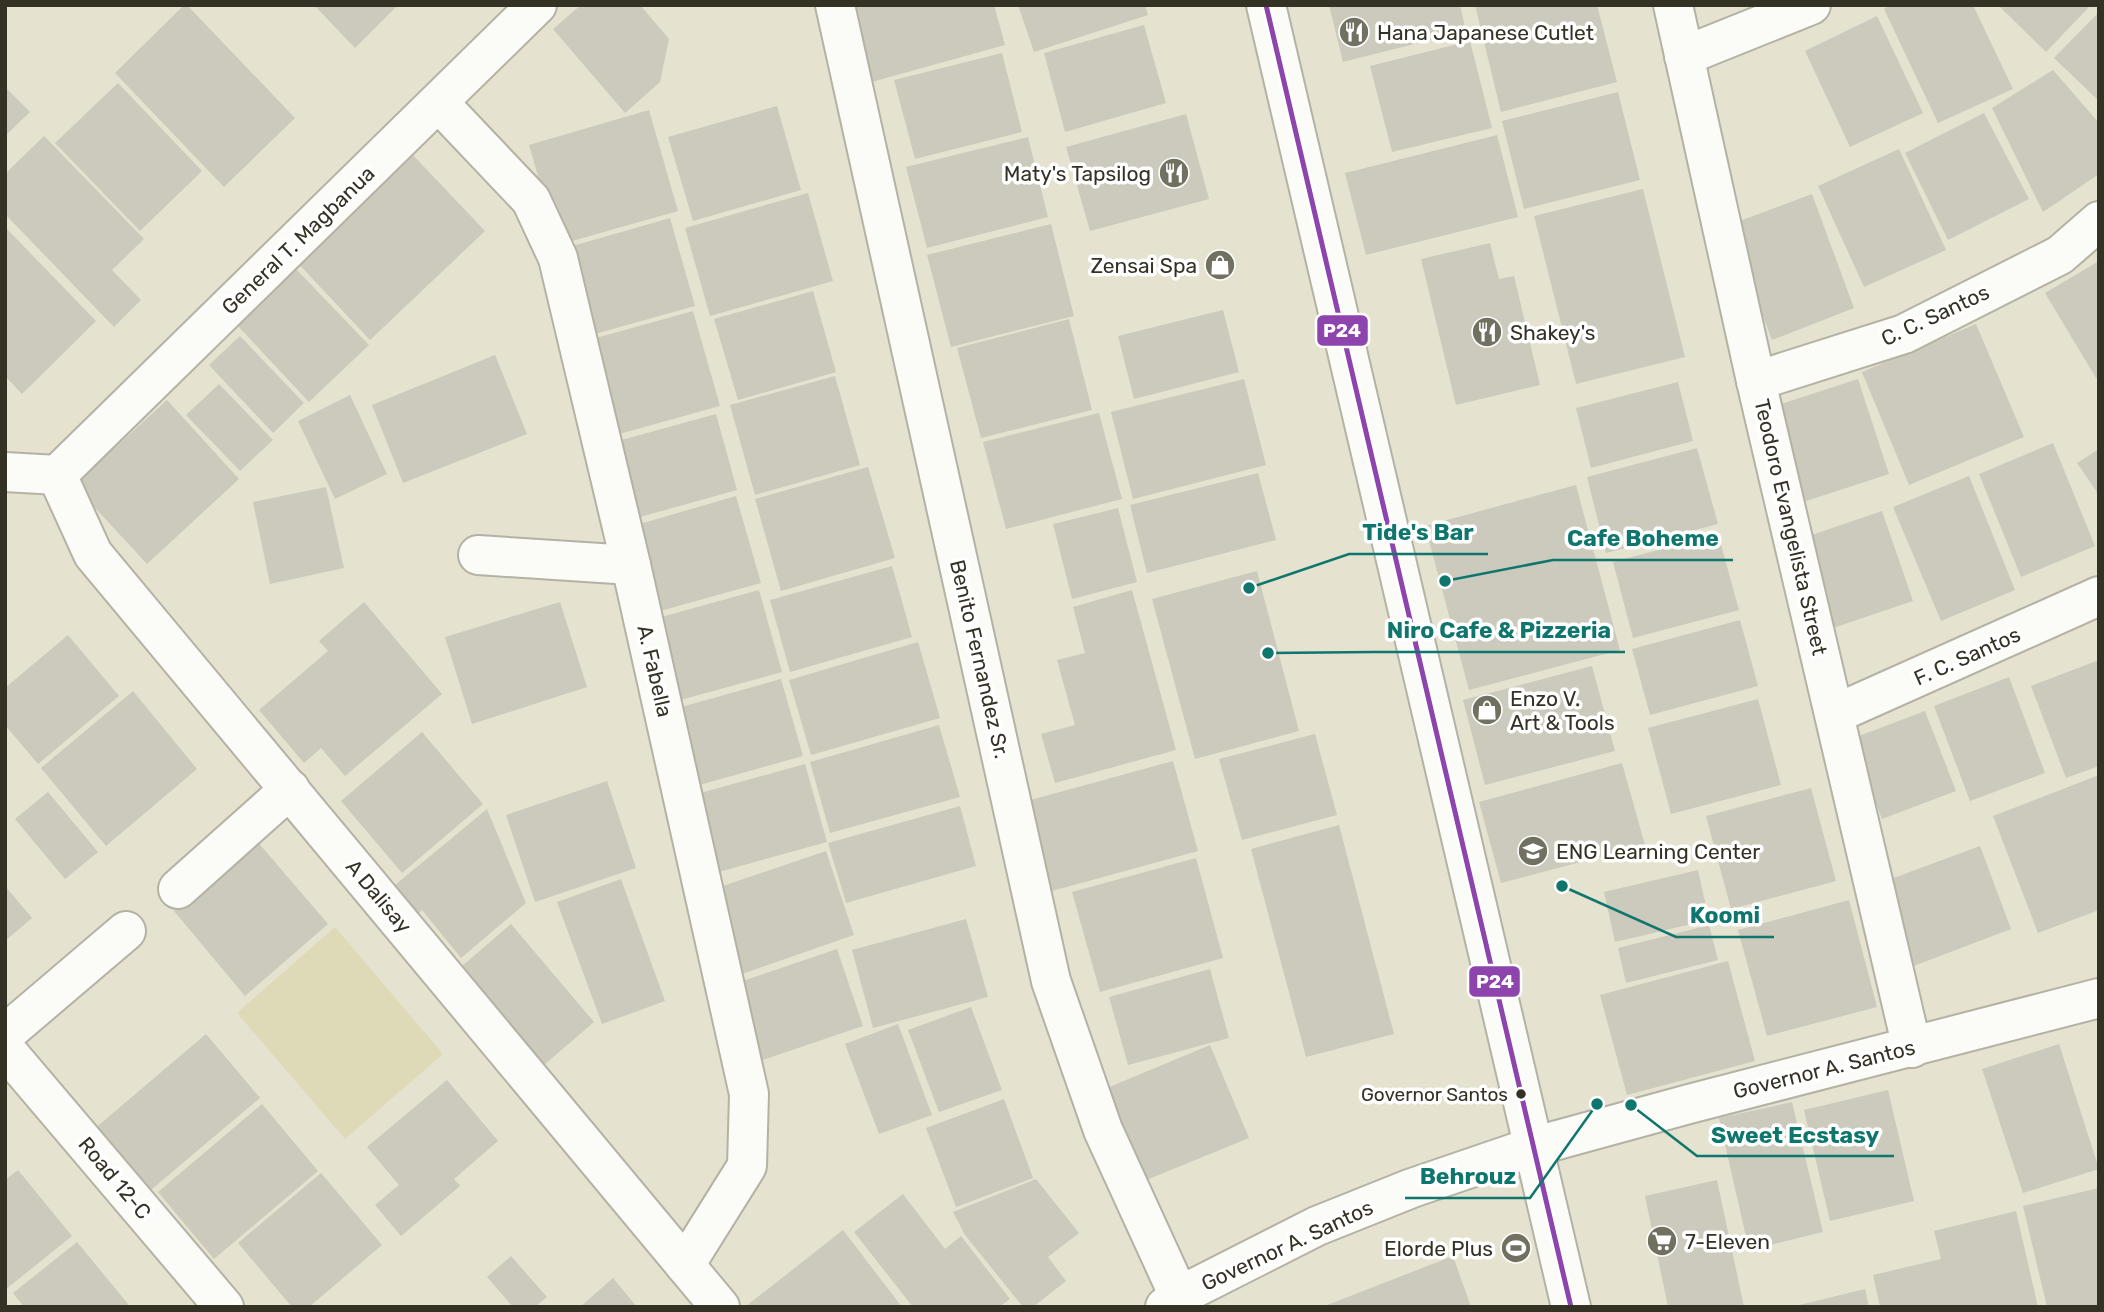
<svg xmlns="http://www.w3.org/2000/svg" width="2104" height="1312" font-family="Rubik,sans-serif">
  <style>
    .green { fill: #dedab7 }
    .building { fill: #cccabc }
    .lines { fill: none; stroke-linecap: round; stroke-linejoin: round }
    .minor-casing { stroke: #b4b2a4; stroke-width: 42 }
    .minor { stroke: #fbfbf8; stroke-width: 38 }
    .bus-1-casing { stroke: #fff; stroke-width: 10 }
    .bus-1 { stroke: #8e44ad; stroke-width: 5 }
    .bus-dot { fill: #343225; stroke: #fff; stroke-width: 2.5 }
    .labels { text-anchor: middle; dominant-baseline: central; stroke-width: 7; stroke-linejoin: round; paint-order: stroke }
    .bus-label { font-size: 19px; fill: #343225; stroke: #fff; text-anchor: end }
    .poi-label { font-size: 21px; fill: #343225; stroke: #fff; text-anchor: start }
    .street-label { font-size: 21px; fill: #343225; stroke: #fff }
    .leader { fill: none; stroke: #0f766e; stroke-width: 2.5 }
    .callout-dot { fill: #0f766e; stroke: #fff; stroke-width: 2.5 }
    .callout-label { font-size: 23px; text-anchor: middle; font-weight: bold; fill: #0f766e; stroke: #fff; stroke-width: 7; stroke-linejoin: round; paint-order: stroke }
    .line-badge { stroke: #fff; stroke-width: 2.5 }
    .badge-label { font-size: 19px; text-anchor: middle; font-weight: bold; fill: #fff }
  </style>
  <rect width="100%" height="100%" fill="#e5e2cf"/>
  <polygon class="green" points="335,927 443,1054 345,1139 237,1013"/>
  <g class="building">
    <polygon points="184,5 187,5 295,118 224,187 115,73"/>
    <polygon points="314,5 398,5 355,48"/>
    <polygon points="581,5 640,5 669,39 660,82 625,113 553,29"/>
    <polygon points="839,5 994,5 1005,45 861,85"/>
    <polygon points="1018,5 1145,5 1148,15 1034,52"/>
    <polygon points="1329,5 1460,5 1466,31 1343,62"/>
    <polygon points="1475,5 1597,5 1617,82 1501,112"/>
    <polygon points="1891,5 1973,5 2013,89 1938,123 1884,9"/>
    <polygon points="1998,5 2091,5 2046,52"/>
    <polygon points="2099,12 2099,101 2054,58"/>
    <polygon points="1877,16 1923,113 1850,147 1805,51"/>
    <polygon points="1144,25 1166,103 1065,132 1044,53"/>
    <polygon points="1470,41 1492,128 1392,152 1370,66"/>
    <polygon points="1002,53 1022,132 915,159 894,80"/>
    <polygon points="2053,70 2099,123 2099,174 2043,212 1992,108"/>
    <polygon points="118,83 202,171 140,231 55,143"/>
    <polygon points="5,87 30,112 5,136"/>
    <polygon points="1618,92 1640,180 1524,209 1502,121"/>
    <polygon points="777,106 801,190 693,221 668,137"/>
    <polygon points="649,110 678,211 558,245 529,145"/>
    <polygon points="1984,113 2029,199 1948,240 1905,153"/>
    <polygon points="1186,114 1209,199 1090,231 1066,147"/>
    <polygon points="1497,135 1518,217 1366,255 1345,173"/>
    <polygon points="44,136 144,239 112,270 141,300 114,327 5,214 5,174"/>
    <polygon points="1028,137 1048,217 927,248 906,167"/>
    <polygon points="1899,149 1946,250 1864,287 1818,186"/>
    <polygon points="409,151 485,231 370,340 295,260"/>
    <polygon points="1643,189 1685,357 1576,384 1534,216"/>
    <polygon points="808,193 833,281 710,316 685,228"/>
    <polygon points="1812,194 1854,308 1772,340 1729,225"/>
    <polygon points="670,218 695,306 595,334 569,247"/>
    <polygon points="1051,224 1074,316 951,347 927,255"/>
    <polygon points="5,227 96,321 22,394 5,376"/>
    <polygon points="1490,243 1499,279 1514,276 1540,385 1456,405 1421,259"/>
    <polygon points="2099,261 2099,376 2096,378 2045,293"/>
    <polygon points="295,268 369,345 309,402 236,324"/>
    <polygon points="813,291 836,372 738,400 714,319"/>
    <polygon points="1223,310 1239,372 1134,399 1118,336"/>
    <polygon points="693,311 720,406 612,436 585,341"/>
    <polygon points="1069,319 1092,410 981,438 957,348"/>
    <polygon points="1976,324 2024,437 1909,485 1862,372"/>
    <polygon points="240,336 304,403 273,433 209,365"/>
    <polygon points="495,355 527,434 403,483 372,405"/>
    <polygon points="835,376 860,465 755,495 730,405"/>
    <polygon points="1244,379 1266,465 1133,499 1111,412"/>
    <polygon points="1858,379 1889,474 1800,503 1769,408"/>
    <polygon points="1678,382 1693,441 1591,468 1576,408"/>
    <polygon points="219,384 273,440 240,471 186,415"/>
    <polygon points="350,395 387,474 335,499 298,421"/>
    <polygon points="167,400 239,479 147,564 74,485"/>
    <polygon points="1099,413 1122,499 1006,529 983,442"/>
    <polygon points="716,414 737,490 640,517 618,441"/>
    <polygon points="2053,443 2095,546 2021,577 1979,474"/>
    <polygon points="1697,448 1718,524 1606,553 1587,477"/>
    <polygon points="2099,449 2099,495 2077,463"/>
    <polygon points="868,467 895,558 781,591 755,499"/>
    <polygon points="1258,473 1276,540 1147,573 1130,505"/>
    <polygon points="1969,476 2015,590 1941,621 1893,507"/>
    <polygon points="1576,485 1620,650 1469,690 1425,526"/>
    <polygon points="326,487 344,568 270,584 253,502"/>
    <polygon points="736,496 761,583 660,611 636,525"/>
    <polygon points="1118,508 1137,582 1072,599 1053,524"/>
    <polygon points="1882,511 1913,601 1833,628 1803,538"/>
    <polygon points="1718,534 1739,610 1633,638 1613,562"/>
    <polygon points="892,566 912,637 790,672 770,600"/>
    <polygon points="1257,571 1299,731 1195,759 1152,599"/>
    <polygon points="759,590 782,672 677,701 654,619"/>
    <polygon points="1132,590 1176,750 1055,783 1041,734 1075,725 1057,660 1085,653 1073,607"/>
    <polygon points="364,602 442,694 345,776 321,748 304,763 259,710 328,651 319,641"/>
    <polygon points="560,602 587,687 472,724 445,637"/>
    <polygon points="1740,620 1758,686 1650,715 1632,649"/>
    <polygon points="68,635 119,696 38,764 5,725 5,688"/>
    <polygon points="918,642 940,718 811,755 789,680"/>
    <polygon points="2099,660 2099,766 2066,778 2031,686"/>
    <polygon points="1592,666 1615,751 1485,785 1463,700"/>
    <polygon points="2009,677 2045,773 1970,801 1934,706"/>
    <polygon points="781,679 803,756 692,787 671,710"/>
    <polygon points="133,691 197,769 106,846 41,768"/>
    <polygon points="1758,699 1781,785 1671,814 1648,728"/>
    <polygon points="1925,711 1956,791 1882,819 1851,739"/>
    <polygon points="939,725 960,797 830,833 810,762"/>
    <polygon points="422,732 483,804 402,873 341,801"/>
    <polygon points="1315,734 1337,815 1242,840 1219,759"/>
    <polygon points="1173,761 1198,851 1052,891 1027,801"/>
    <polygon points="1622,763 1645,845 1501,883 1479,802"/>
    <polygon points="805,764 827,842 708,875 686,797"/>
    <polygon points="2099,775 2099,910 2038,933 1993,816"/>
    <polygon points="607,781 636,868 535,902 506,815"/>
    <polygon points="1811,788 1836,881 1731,909 1706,816"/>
    <polygon points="48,792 98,852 65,879 15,819"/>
    <polygon points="960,806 976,866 846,903 828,843"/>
    <polygon points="487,809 526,903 461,958 422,910 413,918 389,890"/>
    <polygon points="1339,825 1394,1034 1306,1057 1251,849"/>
    <polygon points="256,840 328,924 245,996 174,911"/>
    <polygon points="1980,846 2011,929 1911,967 1880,883"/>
    <polygon points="826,851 854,935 736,976 708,891"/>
    <polygon points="1196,858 1223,958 1100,992 1072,892"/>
    <polygon points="1698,870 1709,920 1615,942 1604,892"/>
    <polygon points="621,879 665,1001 602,1024 557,902"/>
    <polygon points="5,886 32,918 5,941"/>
    <polygon points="1849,900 1877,1007 1767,1036 1738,930"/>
    <polygon points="966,919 988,997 873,1028 852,950"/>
    <polygon points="511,924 594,1022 537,1071 454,973"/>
    <polygon points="1709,925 1718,960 1626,983 1618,948"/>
    <polygon points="837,949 863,1026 757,1062 731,985"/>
    <polygon points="1728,961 1755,1061 1627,1095 1600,995"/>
    <polygon points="1210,969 1229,1038 1128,1065 1109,997"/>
    <polygon points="971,1007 1002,1090 939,1112 908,1030"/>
    <polygon points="898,1024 932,1115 879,1134 845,1044"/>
    <polygon points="206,1034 260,1098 139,1200 86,1136"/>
    <polygon points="2059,1044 2099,1169 2023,1193 1982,1069"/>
    <polygon points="1210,1045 1249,1138 1134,1185 1095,1093"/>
    <polygon points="447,1080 498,1141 454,1179 460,1186 401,1236 375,1205 399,1185 367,1147"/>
    <polygon points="1888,1090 1914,1201 1830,1221 1804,1110"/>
    <polygon points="1004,1099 1033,1178 956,1207 926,1128"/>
    <polygon points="1792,1102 1823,1232 1749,1250 1719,1118"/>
    <polygon points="262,1104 318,1171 214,1259 158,1192"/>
    <polygon points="18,1170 72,1236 5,1290 5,1180"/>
    <polygon points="321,1173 382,1245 309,1307 292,1307 238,1243"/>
    <polygon points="1036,1179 1079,1233 1048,1257 1066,1281 1033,1307 1023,1307 965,1235 953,1212"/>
    <polygon points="1717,1180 1744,1307 1668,1307 1645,1196"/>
    <polygon points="2099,1188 2099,1307 2047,1307 2023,1206"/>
    <polygon points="903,1194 945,1249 961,1236 1010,1299 999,1307 913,1307 854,1232"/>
    <polygon points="2016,1211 2038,1307 1880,1307 1873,1275 1941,1259 1934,1231"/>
    <polygon points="843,1230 902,1307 745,1307"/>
    <polygon points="77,1242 128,1304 125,1307 24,1307 13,1293"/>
    <polygon points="511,1256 547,1297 535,1307 513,1307 487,1277"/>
    <polygon points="1453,1256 1471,1307 1322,1307"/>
    <polygon points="613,1278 637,1307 580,1307"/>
    <polygon points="1865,1289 1869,1307 1795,1307 1795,1306"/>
  </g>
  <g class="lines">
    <g class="minor-casing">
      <g id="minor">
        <polyline points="835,5 1051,981 1103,1130 1179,1296"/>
        <polyline points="1266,5 1571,1307"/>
        <polyline points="1673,5 1756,381 1912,1048"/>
        <polyline points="1684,56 1811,5"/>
        <polyline points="439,103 531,200 558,258 631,565 749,1094 747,1166 685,1265"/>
        <polyline points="1756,381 1904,334 2060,255 2099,221"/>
        <polyline points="5,472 57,475"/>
        <polyline points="57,475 93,554 720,1307"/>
        <polyline points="57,475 537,5"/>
        <polyline points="478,555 631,565"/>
        <polyline points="1835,714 2099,596"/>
        <polyline points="178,889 290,789"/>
        <polyline points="5,1034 126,931"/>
        <polyline points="5,1049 224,1307"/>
        <polyline points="1165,1307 1179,1296 1317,1226 1412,1188 1532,1147 1689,1104 2099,998"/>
      </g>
    </g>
    <use href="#minor" class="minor"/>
    <g class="bus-1-casing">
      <polyline id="bus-1" points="1266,5 1571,1307"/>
    </g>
    <use href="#bus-1" class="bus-1"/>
  </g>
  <defs>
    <g id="restaurant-disc" transform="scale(1.575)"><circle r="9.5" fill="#727060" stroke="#fff"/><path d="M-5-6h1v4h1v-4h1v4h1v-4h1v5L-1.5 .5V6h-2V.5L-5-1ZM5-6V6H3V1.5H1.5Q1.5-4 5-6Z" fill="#fff"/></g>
    <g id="shop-disc" transform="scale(1.575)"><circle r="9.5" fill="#727060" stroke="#fff"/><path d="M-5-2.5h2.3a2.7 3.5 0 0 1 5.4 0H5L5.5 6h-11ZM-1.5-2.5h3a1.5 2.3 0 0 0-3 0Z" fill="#fff"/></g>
    <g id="school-disc" transform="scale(1.575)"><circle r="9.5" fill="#727060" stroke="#fff"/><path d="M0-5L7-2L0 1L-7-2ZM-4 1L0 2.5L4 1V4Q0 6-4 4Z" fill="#fff"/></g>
    <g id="supermarket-disc" transform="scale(1.575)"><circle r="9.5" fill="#727060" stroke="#fff"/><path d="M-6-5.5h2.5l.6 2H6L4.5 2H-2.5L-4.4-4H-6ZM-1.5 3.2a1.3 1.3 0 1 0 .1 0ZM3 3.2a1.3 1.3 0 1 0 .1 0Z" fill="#fff"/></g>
    <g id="stadium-disc" transform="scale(1.575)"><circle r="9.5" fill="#727060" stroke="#fff"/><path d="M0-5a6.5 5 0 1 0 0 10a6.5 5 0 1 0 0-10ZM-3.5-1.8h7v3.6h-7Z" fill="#fff"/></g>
  </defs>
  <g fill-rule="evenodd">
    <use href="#restaurant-disc" x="1354" y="32"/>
    <use href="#restaurant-disc" x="1174" y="173"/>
    <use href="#shop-disc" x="1220" y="265"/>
    <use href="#restaurant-disc" x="1487" y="332"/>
    <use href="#shop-disc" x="1487" y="710"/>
    <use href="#school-disc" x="1533" y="851"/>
    <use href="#supermarket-disc" x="1662" y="1241"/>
    <use href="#stadium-disc" x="1516" y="1248"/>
  </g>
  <circle class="bus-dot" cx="1521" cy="1094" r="6"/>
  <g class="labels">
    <g class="bus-label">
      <text x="1508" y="1094">Governor Santos</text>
    </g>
    <g class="poi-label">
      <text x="1377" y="32">Hana Japanese Cutlet</text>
      <text x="1151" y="173" text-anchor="end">Maty's Tapsilog</text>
      <text x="1197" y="265" text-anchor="end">Zensai Spa</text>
      <text x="1510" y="332">Shakey's</text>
      <text x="1510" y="698">Enzo V.<tspan x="1510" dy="24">Art &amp; Tools</tspan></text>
      <text x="1556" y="851">ENG Learning Center</text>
      <text x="1685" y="1241">7-Eleven</text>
      <text x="1493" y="1248" text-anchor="end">Elorde Plus</text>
    </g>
    <g class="street-label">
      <text transform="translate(298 240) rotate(-44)">General T. Magbanua</text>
      <text transform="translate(1935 315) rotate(-25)">C. C. Santos</text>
      <text transform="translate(1791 527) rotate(77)">Teodoro Evangelista Street</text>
      <text transform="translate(1967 656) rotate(-24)">F. C. Santos</text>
      <text transform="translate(980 659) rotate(77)">Benito Fernandez Sr.</text>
      <text transform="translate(655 671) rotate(77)">A. Fabella</text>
      <text transform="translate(379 896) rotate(50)">A Dalisay</text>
      <text transform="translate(1824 1069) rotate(-14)">Governor A. Santos</text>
      <text transform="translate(115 1178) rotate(50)">Road 12-C</text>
      <text transform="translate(1287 1245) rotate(-25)">Governor A. Santos</text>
    </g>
  </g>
  <path class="leader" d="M1249 588L1349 554H1488M1445 581L1553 560H1733M1268 653L1373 652H1625M1562 886L1676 937H1774M1631 1105L1697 1156H1894M1597 1104L1530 1198H1405"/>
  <g class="callout-dot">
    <circle cx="1249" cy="588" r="7"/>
    <circle cx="1445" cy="581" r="7"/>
    <circle cx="1268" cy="653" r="7"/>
    <circle cx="1562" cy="886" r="7"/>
    <circle cx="1631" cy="1105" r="7"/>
    <circle cx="1597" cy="1104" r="7"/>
  </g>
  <g class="callout-label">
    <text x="1418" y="540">Tide's Bar</text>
    <text x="1643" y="546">Cafe Boheme</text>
    <text x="1499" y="638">Niro Cafe &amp; Pizzeria</text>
    <text x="1725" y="923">Koomi</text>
    <text x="1795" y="1143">Sweet Ecstasy</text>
    <text x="1468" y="1184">Behrouz</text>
  </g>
  <g class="line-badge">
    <rect x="1316" y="314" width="53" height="33" rx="7" fill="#8e44ad"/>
    <rect x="1468" y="965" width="53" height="33" rx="7" fill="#8e44ad"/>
  </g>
  <g class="badge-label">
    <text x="1342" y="337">P24</text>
    <text x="1495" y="988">P24</text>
  </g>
  <rect width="2104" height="1312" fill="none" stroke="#343225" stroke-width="14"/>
</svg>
